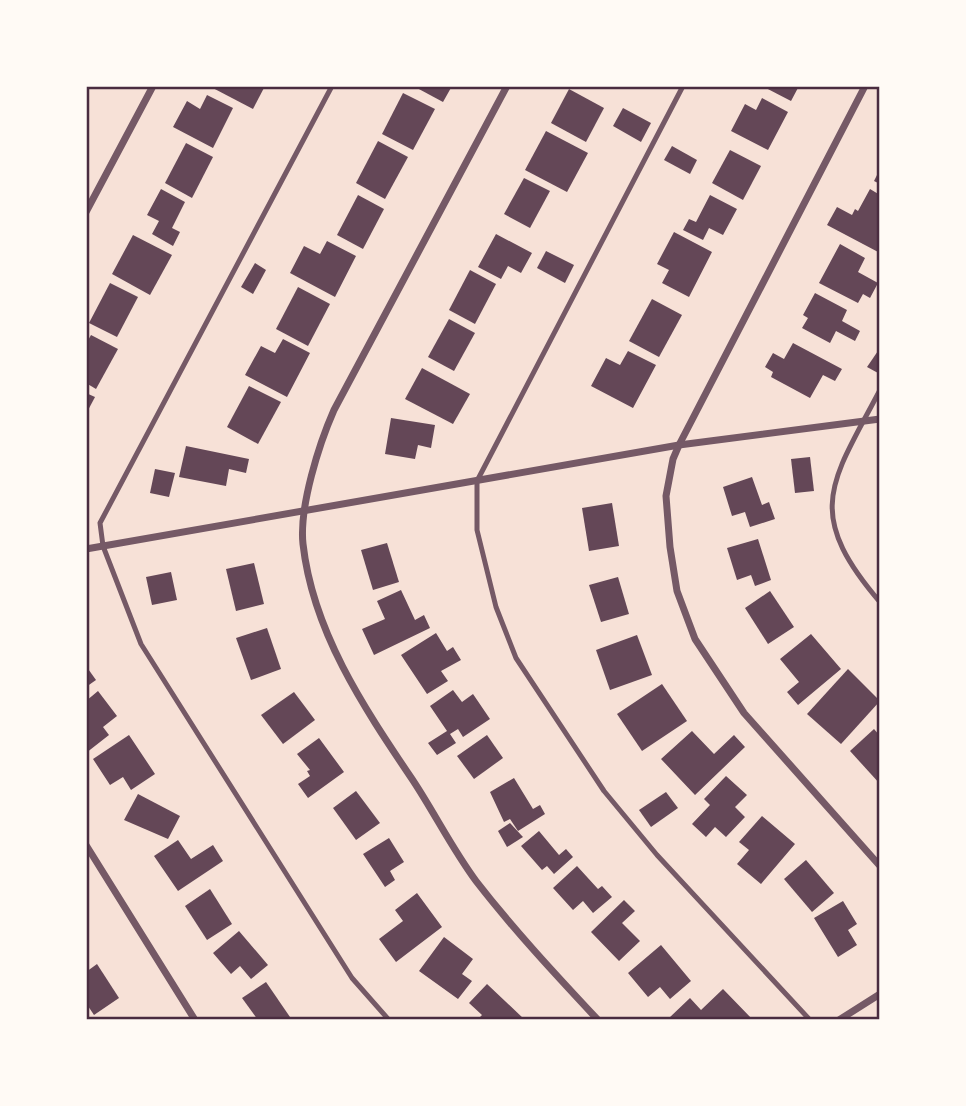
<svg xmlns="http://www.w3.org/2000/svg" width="966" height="1106" font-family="'Nunito Sans',sans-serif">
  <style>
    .building { fill: #644757 }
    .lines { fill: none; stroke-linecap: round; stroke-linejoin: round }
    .service { stroke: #755966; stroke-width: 5 }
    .minor { stroke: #755966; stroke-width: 7 }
    .neatline { fill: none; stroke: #4a2c40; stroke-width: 2.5 }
  </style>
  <rect width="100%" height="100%" fill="#f7e1d7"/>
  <g class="building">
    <polygon points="209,86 265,86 253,109"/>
    <polygon points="418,86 452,86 443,102 417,88"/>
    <polygon points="762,86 799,86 791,101"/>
    <polygon points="569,89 604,108 586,142 551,123"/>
    <polygon points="403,93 435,109 413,150 382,134"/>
    <polygon points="207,95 233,108 213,148 173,127 187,101 200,109"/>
    <polygon points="762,98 788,112 768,150 731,131 745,104 756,110"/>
    <polygon points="623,108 651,123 641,142 613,126"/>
    <polygon points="546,131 588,153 567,192 525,170"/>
    <polygon points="378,141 408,157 385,199 356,183"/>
    <polygon points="186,143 213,157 192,198 165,183"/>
    <polygon points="672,146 697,160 690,174 664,160"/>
    <polygon points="730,150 761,166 743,200 712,183"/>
    <polygon points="880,169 880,184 874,181"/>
    <polygon points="524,178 550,191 530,228 504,214"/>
    <polygon points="161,189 185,202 172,228 180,232 173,246 152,234 159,221 147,215"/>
    <polygon points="870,189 880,195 880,253 827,225 837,207 852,215 855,209 858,211"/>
    <polygon points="358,195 384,209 363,249 337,235"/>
    <polygon points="710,195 737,209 723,235 709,228 703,240 683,230 689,219 696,222"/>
    <polygon points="674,232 712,252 689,297 662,283 669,270 657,264"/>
    <polygon points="496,234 532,253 521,273 508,266 501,279 478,267"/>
    <polygon points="133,235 172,255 150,295 112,274"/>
    <polygon points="327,241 356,256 335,297 290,273 304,246 320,254"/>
    <polygon points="840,244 865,258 858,272 878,283 870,298 863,294 858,303 819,283"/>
    <polygon points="546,251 574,265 565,283 537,268"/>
    <polygon points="255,263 266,270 253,294 241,287"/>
    <polygon points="470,270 496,284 475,324 449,310"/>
    <polygon points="110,283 138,297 117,337 89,323"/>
    <polygon points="298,287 330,304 308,346 276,329"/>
    <polygon points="815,293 847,310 842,321 860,331 855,341 836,331 830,343 802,328 808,318 803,315"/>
    <polygon points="652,299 682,315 659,357 629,341"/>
    <polygon points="449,319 475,333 454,371 428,357"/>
    <polygon points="91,335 118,349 96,389 86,383 86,344"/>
    <polygon points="283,339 310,353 287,397 245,375 261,346 275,353"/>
    <polygon points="793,343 842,369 835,381 823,375 810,398 771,377 773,372 765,367 773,353 784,359"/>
    <polygon points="880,348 880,369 878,373 867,367"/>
    <polygon points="628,351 656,365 633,408 591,386 606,358 620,365"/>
    <polygon points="422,368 470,394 453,424 405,399"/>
    <polygon points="249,386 281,402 258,444 227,427"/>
    <polygon points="86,393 95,397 86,414"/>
    <polygon points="391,418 435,425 431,448 418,445 415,459 385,454"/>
    <polygon points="186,446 249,459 246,473 229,469 226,486 179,477"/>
    <polygon points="810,457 814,491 795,493 791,459"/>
    <polygon points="155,469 175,473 169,497 150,493"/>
    <polygon points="752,477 762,505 769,502 775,519 750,527 745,512 732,516 723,487"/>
    <polygon points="612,503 619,546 589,551 582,508"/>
    <polygon points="758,539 771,580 755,586 751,575 737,580 727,548"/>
    <polygon points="387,543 399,582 373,590 361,550"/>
    <polygon points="254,563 264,604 236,611 226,569"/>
    <polygon points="171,572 177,600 152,605 146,577"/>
    <polygon points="618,577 629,614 601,622 589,585"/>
    <polygon points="401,590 415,620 424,615 430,628 374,655 362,629 385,619 377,601"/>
    <polygon points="770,591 794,627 768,644 745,608"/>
    <polygon points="267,628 281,669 251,680 236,638"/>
    <polygon points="436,633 447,651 453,647 461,660 441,671 448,681 427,694 401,655"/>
    <polygon points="811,634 841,669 798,705 787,692 799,682 780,659"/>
    <polygon points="637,635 652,675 610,690 596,650"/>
    <polygon points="86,666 96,680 86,687"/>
    <polygon points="848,669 880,701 841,744 807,714"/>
    <polygon points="662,684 687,721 642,751 617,714"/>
    <polygon points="453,690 462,702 473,694 490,719 463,737 458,729 450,734 456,743 437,755 428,743 447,731 430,706"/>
    <polygon points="98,691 117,716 103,727 109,735 86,753 86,701"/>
    <polygon points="294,692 315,720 283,744 261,715"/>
    <polygon points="874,729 880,736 880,784 850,751"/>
    <polygon points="692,731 714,754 734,735 745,747 695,795 661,759"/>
    <polygon points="129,735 155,774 131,790 123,777 110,785 93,759"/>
    <polygon points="487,735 503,758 474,779 457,756"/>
    <polygon points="319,738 344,772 308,798 298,784 310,776 307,771 310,770 297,754"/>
    <polygon points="726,776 747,795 735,807 745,817 726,837 715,827 706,837 692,824 710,805 704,799"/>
    <polygon points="514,778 533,809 540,805 545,814 518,831 510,819 504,822 490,792"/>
    <polygon points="356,791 380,823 356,840 333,808"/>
    <polygon points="666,792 678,808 651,827 639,810"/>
    <polygon points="138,794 180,816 168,839 124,820"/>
    <polygon points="762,816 795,844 761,884 737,864 749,850 739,842"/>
    <polygon points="510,823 523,837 507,847 498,831"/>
    <polygon points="539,831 559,855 566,849 573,857 554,874 547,866 542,870 521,846"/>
    <polygon points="389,838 404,862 390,871 395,880 385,887 363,854"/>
    <polygon points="178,840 191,859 213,845 223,861 178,891 154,856"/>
    <polygon points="806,860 834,893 812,912 784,879"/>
    <polygon points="577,866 598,889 602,886 612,897 593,913 583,901 573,910 553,888"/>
    <polygon points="210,889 232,924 207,940 185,906"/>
    <polygon points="417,893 442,927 396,962 379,939 403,921 395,910"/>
    <polygon points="624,900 635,911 622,923 640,941 619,961 591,932"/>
    <polygon points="843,901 857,924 848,930 857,945 838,957 814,918"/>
    <polygon points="239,931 268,965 251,979 240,966 231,974 213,953"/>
    <polygon points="444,937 473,959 462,974 472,981 458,999 419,971"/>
    <polygon points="661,945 691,981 670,999 660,987 648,997 628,973"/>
    <polygon points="97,964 119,998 94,1015 86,1003 86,972"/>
    <polygon points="266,982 290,1017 286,1020 258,1020 242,998"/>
    <polygon points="487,984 524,1019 523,1020 477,1020 482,1015 469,1003"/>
    <polygon points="723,989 753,1020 669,1018 690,998 701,1010"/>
  </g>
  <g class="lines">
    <g class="service">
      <polyline points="332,86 100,523 103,546 141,644 352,978 389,1020"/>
      <polyline points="683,86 477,481 477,530 496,607 516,658 604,791 657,855 810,1020"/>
      <path d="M880,390C831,483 803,512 880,602"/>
    </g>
    <g class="minor">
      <path d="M507,86L334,410C319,444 299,507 303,544C313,633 365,709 414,782C435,814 453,850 476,881C514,930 556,975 598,1020"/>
      <polyline points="865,86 679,445 673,459 666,496 670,547 677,591 695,639 744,713 880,866"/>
      <polyline points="86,212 153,86"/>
      <polyline points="86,549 679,445 880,419"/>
      <polyline points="86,845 195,1020"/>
      <polyline points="839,1020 880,994"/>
    </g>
  </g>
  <rect width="966" height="1106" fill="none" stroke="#fffaf5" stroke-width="175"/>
  <rect x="88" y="88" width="790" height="930" class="neatline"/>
</svg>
